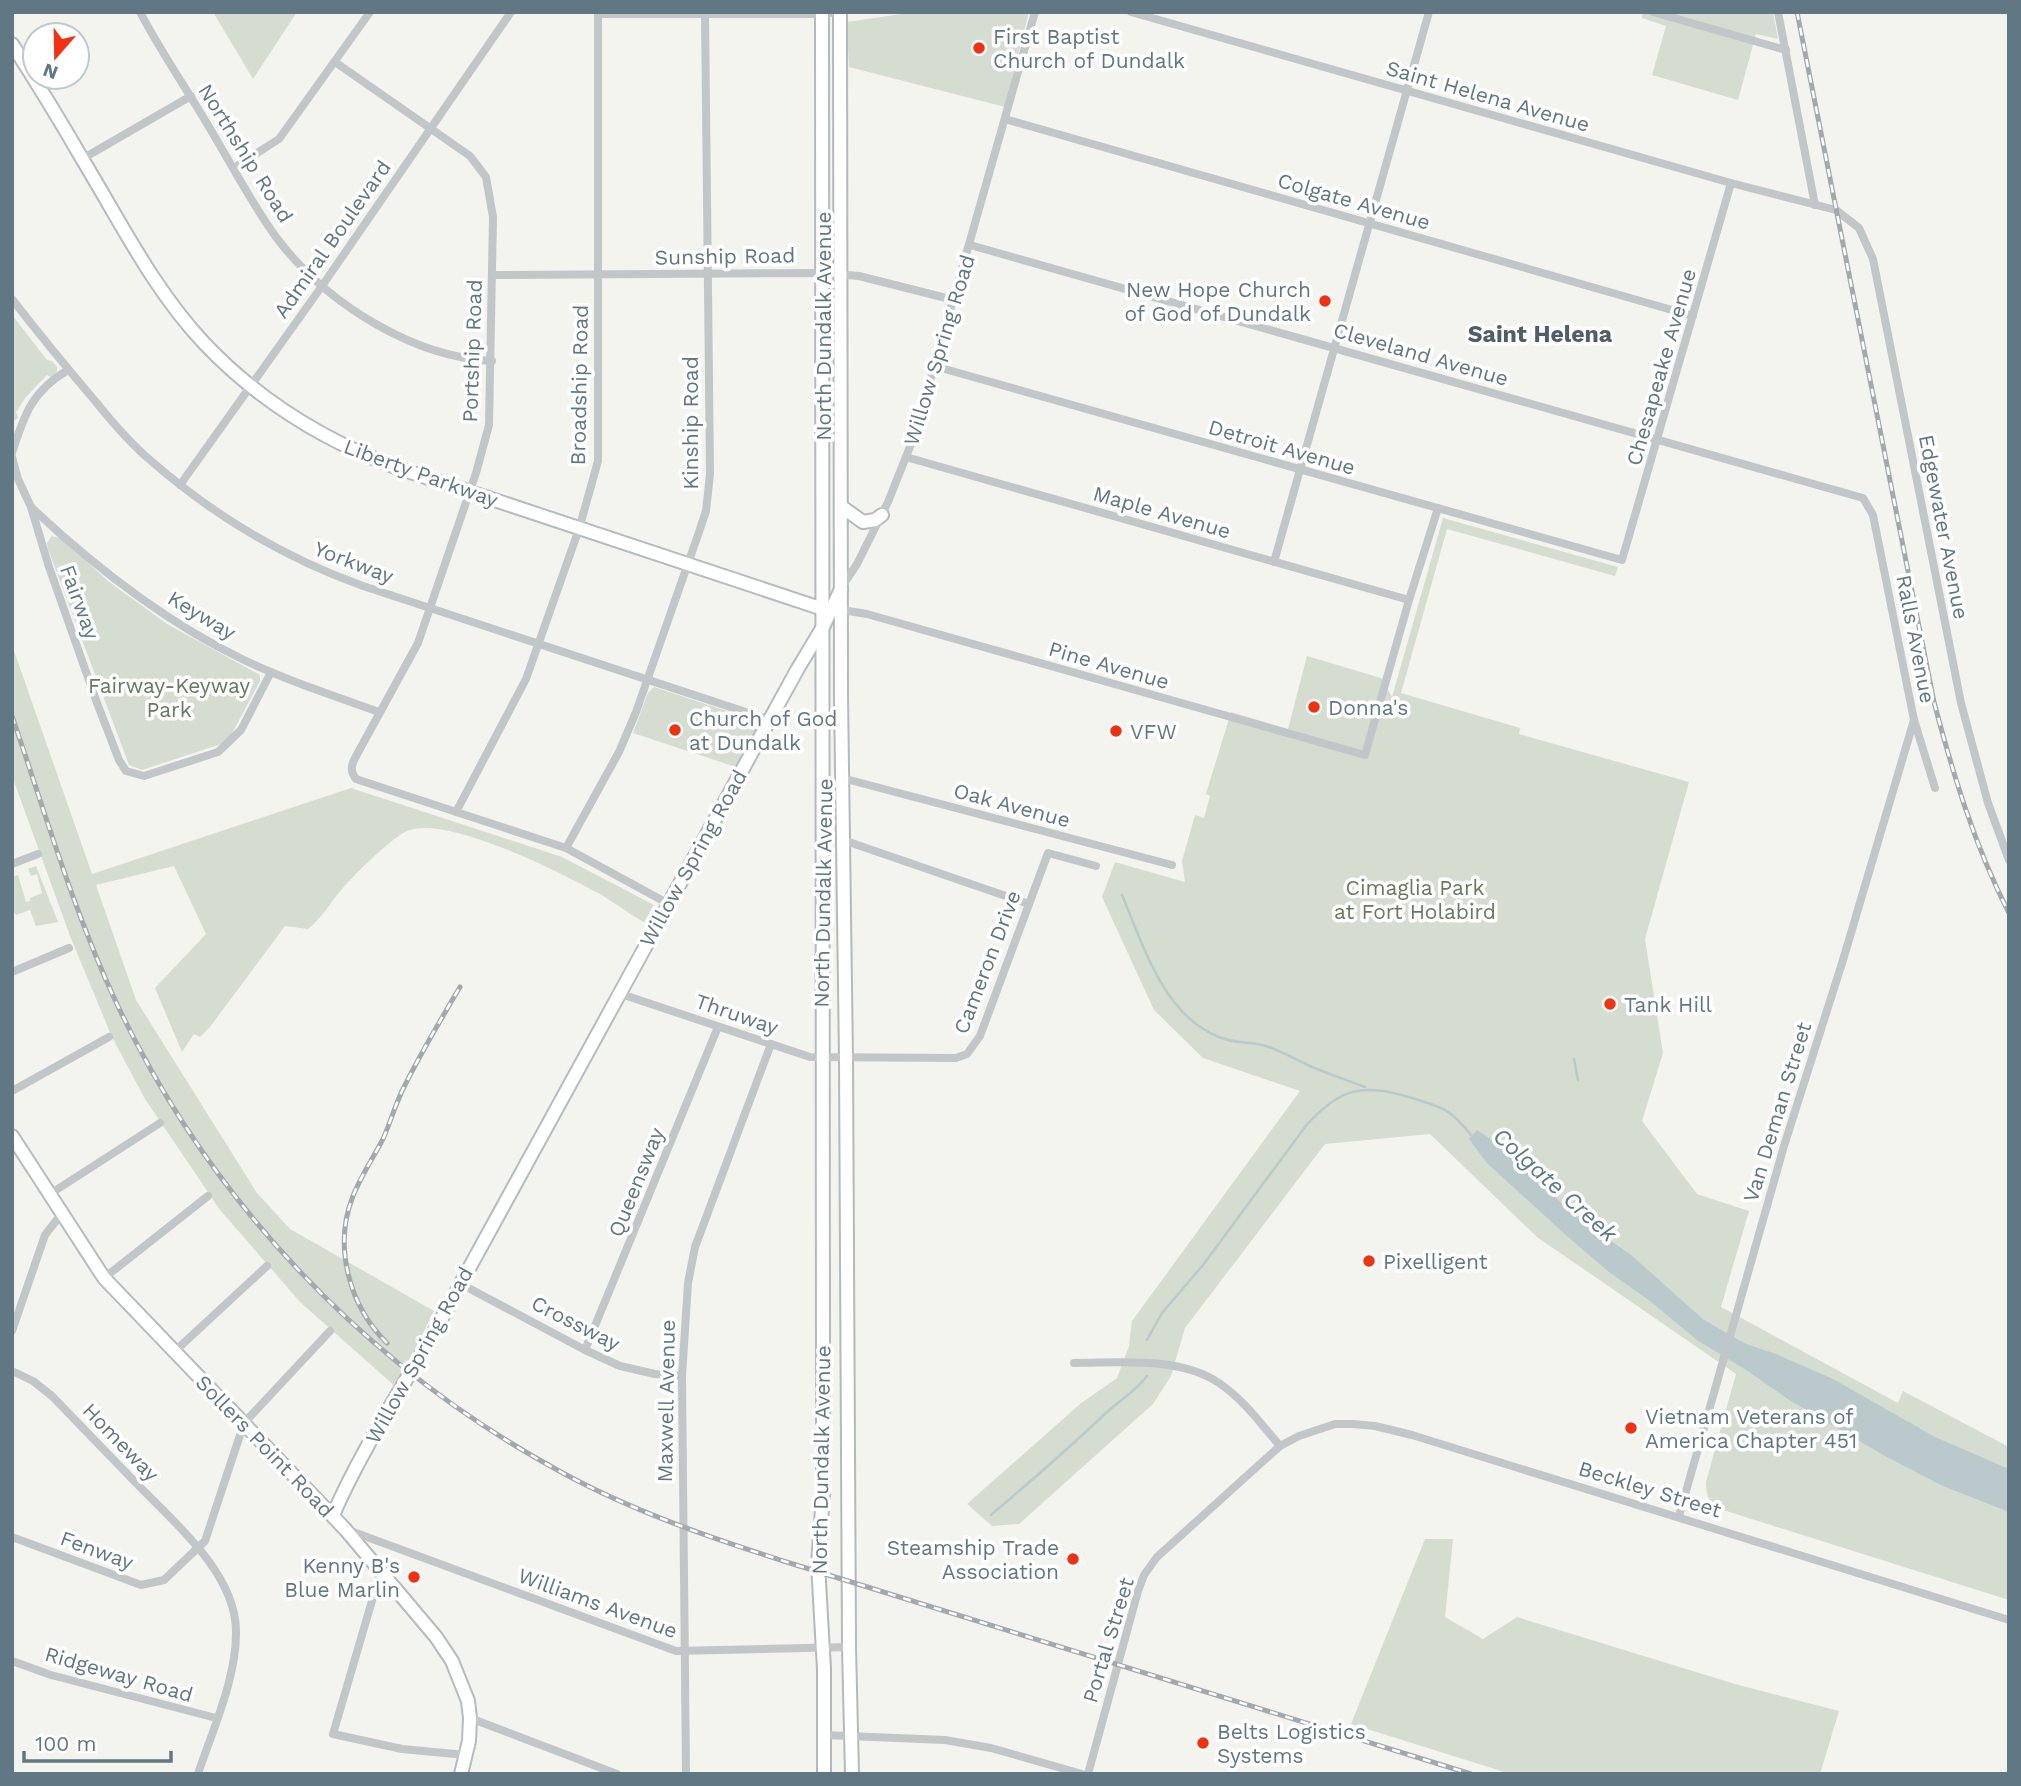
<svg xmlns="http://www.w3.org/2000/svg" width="2021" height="1786" font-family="'Work Sans',sans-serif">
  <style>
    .green { fill: #d5dcd0 }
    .water { fill: #b9c9cc }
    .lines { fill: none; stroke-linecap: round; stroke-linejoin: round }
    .stream { stroke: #b9c9cc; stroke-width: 2.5 }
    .secondary-casing { stroke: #b5bbbf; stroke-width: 16 }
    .primary-casing { stroke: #b4b9bc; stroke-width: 16 }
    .street { stroke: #c1c6c9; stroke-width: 8 }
    .secondary { stroke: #fff; stroke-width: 12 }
    .primary { stroke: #fff; stroke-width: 12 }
    .rail-casing { stroke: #a1a9ae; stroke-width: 5 }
    .rail { stroke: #fff; stroke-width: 2.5; stroke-dasharray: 8; stroke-linecap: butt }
    .poi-dot { fill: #f33110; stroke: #fff; stroke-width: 2.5 }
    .labels { text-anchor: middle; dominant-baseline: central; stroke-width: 7; stroke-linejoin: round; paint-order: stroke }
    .poi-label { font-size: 21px; fill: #607784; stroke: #fff; text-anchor: start }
    .street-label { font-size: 21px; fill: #607784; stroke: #fff }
    .park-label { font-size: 21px; fill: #677a60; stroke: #fff }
    .neighbourhood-label { font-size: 23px; font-weight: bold; fill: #4f5f68; stroke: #fff }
    .water-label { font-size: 23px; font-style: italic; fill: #5b7b82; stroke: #fff }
  </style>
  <rect width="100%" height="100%" fill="#f4f4ef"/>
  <g class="green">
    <polygon points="213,12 297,12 253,79"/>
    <polygon points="915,12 1029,12 1005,107 849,67 847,22"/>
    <polygon points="1643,12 1773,12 1778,39 1756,34 1738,100 1652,75 1666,26 1642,18"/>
    <polygon points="12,315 47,360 52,361 57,367 57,372 51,377 47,375 26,397 16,412 18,418 12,422"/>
    <path d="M1443,518L1618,567L1615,576L1447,529L1401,693L1520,728L1519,734L1689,782L1645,939L1663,1053L1642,1121L1697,1194L1749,1211L1721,1307L1898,1403L1903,1391L2009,1447V1600L1720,1509C1708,1502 1706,1495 1706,1482L1736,1374L1537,1237L1430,1134L1325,1144L1185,1328L1171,1376L1153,1404L1019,1524L992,1526L967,1504L1080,1404L1117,1378L1129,1346L1132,1321L1300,1091L1203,1058L1154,1010L1102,897L1115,862L1185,882L1182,861L1195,815L1204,818L1210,796L1206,794L1231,712L1288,729L1307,656L1381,678L1392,697Z"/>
    <polygon points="52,536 62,539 108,581 167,624 260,675 260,681 229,739 224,743 142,770 129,765 48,549 47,543"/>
    <path d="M12,645L92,874L351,788L562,857L654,905L644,922C627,913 612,900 594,891C559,872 441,812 405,832C387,842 356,873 342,889C330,903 322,918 308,929L285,926L210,1027L200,1037L194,1034L182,1052L155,988L206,934L174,866L96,885L136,1000L257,1193L290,1229L434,1311L396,1387L301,1303L220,1210L145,1099L112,1037L70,936L12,776Z"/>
    <polygon points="654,687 730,712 759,725 739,768 633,733 648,693"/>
    <polygon points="36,866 58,922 36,926 30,910 16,915 12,909 12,877 18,875 26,902 30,901 30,898 42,893 37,874 31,876 28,869"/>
    <polygon points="1425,1539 1453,1539 1445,1617 1483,1639 1517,1617 1735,1684 1839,1711 1820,1774 1511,1774 1351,1724"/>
  </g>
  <polygon class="water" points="1477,1130 1492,1140 1566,1207 1590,1227 1630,1254 1704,1320 1746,1344 1776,1354 1833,1379 1935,1437 2009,1469 2009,1512 1943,1486 1885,1456 1791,1401 1746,1370 1697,1340 1650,1301 1609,1272 1568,1237 1487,1163 1469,1139"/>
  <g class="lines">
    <g class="stream">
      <path d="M1122,895C1143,944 1163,1015 1219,1037C1234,1044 1250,1041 1266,1046C1281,1051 1295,1059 1310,1066C1328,1074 1347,1080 1365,1087"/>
      <polyline points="1574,1059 1578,1080"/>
      <path d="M1147,1340L1162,1313L1203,1265L1305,1127C1340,1087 1362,1083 1412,1098C1444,1108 1449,1108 1471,1135"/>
      <path d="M991,1515C1030,1482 1069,1448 1106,1413C1120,1400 1135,1392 1147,1376"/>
    </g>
    <g class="secondary-casing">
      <g id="secondary">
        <path d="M12,44C37,83 61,122 84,162C121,223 154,290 204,343C258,400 324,441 398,468L823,609H831"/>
        <polyline points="12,1136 104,1278 345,1529 436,1637 452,1661 468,1701 470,1718 469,1741 461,1774"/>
        <path d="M333,1515C363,1446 406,1383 443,1316C560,1100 680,886 797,670L824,625L841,589"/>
      </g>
    </g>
    <g class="primary-casing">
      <g id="primary">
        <polyline points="822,12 823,1404 823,1495 818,1564 824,1669 824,1774"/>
        <polyline points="840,12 841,696 846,1058 849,1647 852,1774"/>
        <polyline points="842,507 863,522 875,520 882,515"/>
      </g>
    </g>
    <g class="street">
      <path d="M140,12C161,52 186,88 209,127C232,165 252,205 279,241C327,303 412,357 492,361"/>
      <polyline points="1131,12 1731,183 1836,210 1859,228 1873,259 1961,703 1988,803 2009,860"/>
      <polyline points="1653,12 1786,50"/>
      <polyline points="1778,12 1815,205"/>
      <polyline points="598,14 822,14 838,12"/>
      <path d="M335,62L470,156L486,177L493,217L489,425L476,473L418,643L355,758C351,766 350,771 356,779L566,848L669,904"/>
      <polyline points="1005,119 1693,316"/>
      <polyline points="82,159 191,96"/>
      <polyline points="234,168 279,139 370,12"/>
      <polyline points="970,245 1863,498 1873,515 1914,720 1935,788"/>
      <polyline points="492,275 823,273 859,276 954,300"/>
      <path d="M12,299C39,334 67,368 96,402C112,422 130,443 150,460C213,515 284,558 363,586L770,720"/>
      <polyline points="934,366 1622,560 1731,183"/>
      <path d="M12,453C24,415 32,391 68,370"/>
      <polyline points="12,457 18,479 31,507 49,567 97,703 119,760 126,771 144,776 218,752 241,730 271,672"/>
      <polyline points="906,457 1409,600"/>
      <polyline points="180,485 322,286 511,12"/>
      <path d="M32,508C96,568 165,622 244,660C288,681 334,696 379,712"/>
      <polyline points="1274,562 1429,12"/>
      <polyline points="841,588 857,564 888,502 915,434 1035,12"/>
      <polyline points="842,610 867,614 1365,755 1409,600 1438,508"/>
      <polyline points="842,778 1172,865"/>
      <polyline points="456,812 526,679 579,529 598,461 598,14"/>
      <polyline points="843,840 1029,904"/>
      <polyline points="566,848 619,752 636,712 699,532 706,511 710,474 705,12"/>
      <polyline points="12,864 38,854"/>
      <polyline points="12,972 69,948"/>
      <polyline points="618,993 810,1057 956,1058 967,1054 980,1036 1048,853 1096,866"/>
      <polyline points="12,1091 109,1037"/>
      <polyline points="50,1194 160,1123"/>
      <polyline points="104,1278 208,1196"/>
      <polyline points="459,1283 585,1350 620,1366 655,1374 682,1376"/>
      <polyline points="12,1331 45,1235 63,1212"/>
      <polyline points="585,1350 718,1027"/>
      <polyline points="174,1352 267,1266"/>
      <path d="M1074,1363C1120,1363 1179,1356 1219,1383C1243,1399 1261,1424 1280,1446"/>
      <path d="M12,1371L33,1381L52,1396C80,1425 109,1455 137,1484C174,1522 235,1573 236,1630C237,1677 213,1729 198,1774"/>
      <polyline points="1679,1516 1784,1146 1843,960 1914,720"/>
      <polyline points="348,1530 676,1651 849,1647"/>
      <polyline points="12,1537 141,1585 164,1580 205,1541 244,1423 330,1331"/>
      <polyline points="381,1570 333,1734 402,1749 466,1755"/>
      <polyline points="12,1661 51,1675 216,1718"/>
      <polyline points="470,1718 617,1774"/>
      <polyline points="824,1735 945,1740 991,1748 1082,1774"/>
      <polyline points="686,1774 682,1376 688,1283 695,1247 771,1044"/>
      <polyline points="1088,1774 1138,1591 1144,1575 1157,1557 1280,1446 1299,1436 1335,1424 1353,1424 1375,1426 1412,1435 2009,1620"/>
    </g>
    <use href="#secondary" class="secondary"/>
    <use href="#primary" class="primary"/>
    <g class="rail-casing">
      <g id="rail">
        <path d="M1797,12L1934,702C1953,774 1975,847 2009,913"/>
        <path d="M12,716C45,812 73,910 116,1002C210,1202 367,1367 561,1472C634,1512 714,1539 793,1564L1471,1774"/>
        <path d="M387,1343C349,1306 333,1246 353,1196C361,1176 373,1158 383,1139C391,1121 396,1102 405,1085C422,1051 441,1019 460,987"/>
      </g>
    </g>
    <use href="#rail" class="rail"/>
  </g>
  <g class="poi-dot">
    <circle cx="979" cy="48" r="7"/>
    <circle cx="1325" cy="301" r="7"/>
    <circle cx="1314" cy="707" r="7"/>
    <circle cx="675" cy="730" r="7"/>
    <circle cx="1116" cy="731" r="7"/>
    <circle cx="1610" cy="1004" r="7"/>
    <circle cx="1369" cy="1261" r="7"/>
    <circle cx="1631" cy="1428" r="7"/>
    <circle cx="1073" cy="1559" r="7"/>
    <circle cx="414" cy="1577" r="7"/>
    <circle cx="1203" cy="1743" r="7"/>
  </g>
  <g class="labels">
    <g class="poi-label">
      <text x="993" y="36">First Baptist<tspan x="993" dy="24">Church of Dundalk</tspan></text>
      <text x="1311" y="289" text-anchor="end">New Hope Church<tspan x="1311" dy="24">of God of Dundalk</tspan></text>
      <text x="1328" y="707">Donna's</text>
      <text x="689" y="718">Church of God<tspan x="689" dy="24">at Dundalk</tspan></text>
      <text x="1130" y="731">VFW</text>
      <text x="1624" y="1004">Tank Hill</text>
      <text x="1383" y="1261">Pixelligent</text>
      <text x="1645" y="1416">Vietnam Veterans of<tspan x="1645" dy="24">America Chapter 451</tspan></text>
      <text x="1059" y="1547" text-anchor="end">Steamship Trade<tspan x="1059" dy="24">Association</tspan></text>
      <text x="400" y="1565" text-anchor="end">Kenny B's<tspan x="400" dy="24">Blue Marlin</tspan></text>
      <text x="1217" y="1731">Belts Logistics<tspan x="1217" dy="24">Systems</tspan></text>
    </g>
    <g class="street-label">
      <text transform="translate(1488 96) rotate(16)">Saint Helena Avenue</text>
      <text transform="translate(246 153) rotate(58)">Northship Road</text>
      <text transform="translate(1354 201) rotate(16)">Colgate Avenue</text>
      <text transform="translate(332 239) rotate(-55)">Admiral Boulevard</text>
      <text transform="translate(725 256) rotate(-1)">Sunship Road</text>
      <text transform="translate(823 326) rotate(-90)">North Dundalk Avenue</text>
      <text transform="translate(939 350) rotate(-73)">Willow Spring Road</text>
      <text transform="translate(472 351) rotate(-88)">Portship Road</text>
      <text transform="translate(1421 354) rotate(16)">Cleveland Avenue</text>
      <text transform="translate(1661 367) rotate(-74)">Chesapeake Avenue</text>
      <text transform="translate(579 385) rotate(-89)">Broadship Road</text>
      <text transform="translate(690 423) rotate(-90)">Kinship Road</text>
      <text transform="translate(1282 447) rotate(16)">Detroit Avenue</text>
      <text transform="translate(421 473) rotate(20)">Liberty Parkway</text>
      <text transform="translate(1162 512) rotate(16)">Maple Avenue</text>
      <text transform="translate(1944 527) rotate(79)">Edgewater Avenue</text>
      <text transform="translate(354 562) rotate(21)">Yorkway</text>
      <text transform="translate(80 602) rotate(70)">Fairway</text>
      <text transform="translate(202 615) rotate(31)">Keyway</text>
      <text transform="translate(1916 639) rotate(79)">Ralls Avenue</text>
      <text transform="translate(1109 665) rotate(16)">Pine Avenue</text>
      <text transform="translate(1012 805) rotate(15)">Oak Avenue</text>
      <text transform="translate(693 858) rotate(-61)">Willow Spring Road</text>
      <text transform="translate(823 893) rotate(-89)">North Dundalk Avenue</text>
      <text transform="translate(987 962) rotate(-69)">Cameron Drive</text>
      <text transform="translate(737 1014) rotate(19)">Thruway</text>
      <text transform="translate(1777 1112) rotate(-73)">Van Deman Street</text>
      <text transform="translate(636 1182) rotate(-68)">Queensway</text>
      <text transform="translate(576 1323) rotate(27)">Crossway</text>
      <text transform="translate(419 1355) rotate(-61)">Willow Spring Road</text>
      <text transform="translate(666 1401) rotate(-89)">Maxwell Avenue</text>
      <text transform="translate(121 1442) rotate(46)">Homeway</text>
      <text transform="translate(265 1446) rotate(46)">Sollers Point Road</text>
      <text transform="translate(821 1460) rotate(-89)">North Dundalk Avenue</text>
      <text transform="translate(1650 1489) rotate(17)">Beckley Street</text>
      <text transform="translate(97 1550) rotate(20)">Fenway</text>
      <text transform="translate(598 1603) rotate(20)">Williams Avenue</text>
      <text transform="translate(1108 1640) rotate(-73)">Portal Street</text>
      <text transform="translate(119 1674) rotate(16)">Ridgeway Road</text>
    </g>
    <g class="park-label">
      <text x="169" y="685">Fairway-Keyway<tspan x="169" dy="24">Park</tspan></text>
      <text x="1415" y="887">Cimaglia Park<tspan x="1415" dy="24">at Fort Holabird</tspan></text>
    </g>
    <g class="neighbourhood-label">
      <text x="1540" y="334">Saint Helena</text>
    </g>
    <g class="water-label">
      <text transform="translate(1555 1185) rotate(42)">Colgate Creek</text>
    </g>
  </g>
  <rect width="2021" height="1786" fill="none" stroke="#607784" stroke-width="28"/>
  <g transform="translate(56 56) rotate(200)"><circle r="33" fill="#ffffff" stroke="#bfc9ce" stroke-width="2"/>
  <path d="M0-5L12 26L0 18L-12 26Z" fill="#f33110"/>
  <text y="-10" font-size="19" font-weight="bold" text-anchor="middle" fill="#607784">N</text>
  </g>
  <path d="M24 1751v10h147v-10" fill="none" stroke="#607784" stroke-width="3.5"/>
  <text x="35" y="1751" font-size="21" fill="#607784" stroke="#ffffff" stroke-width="5" paint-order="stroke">100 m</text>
</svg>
